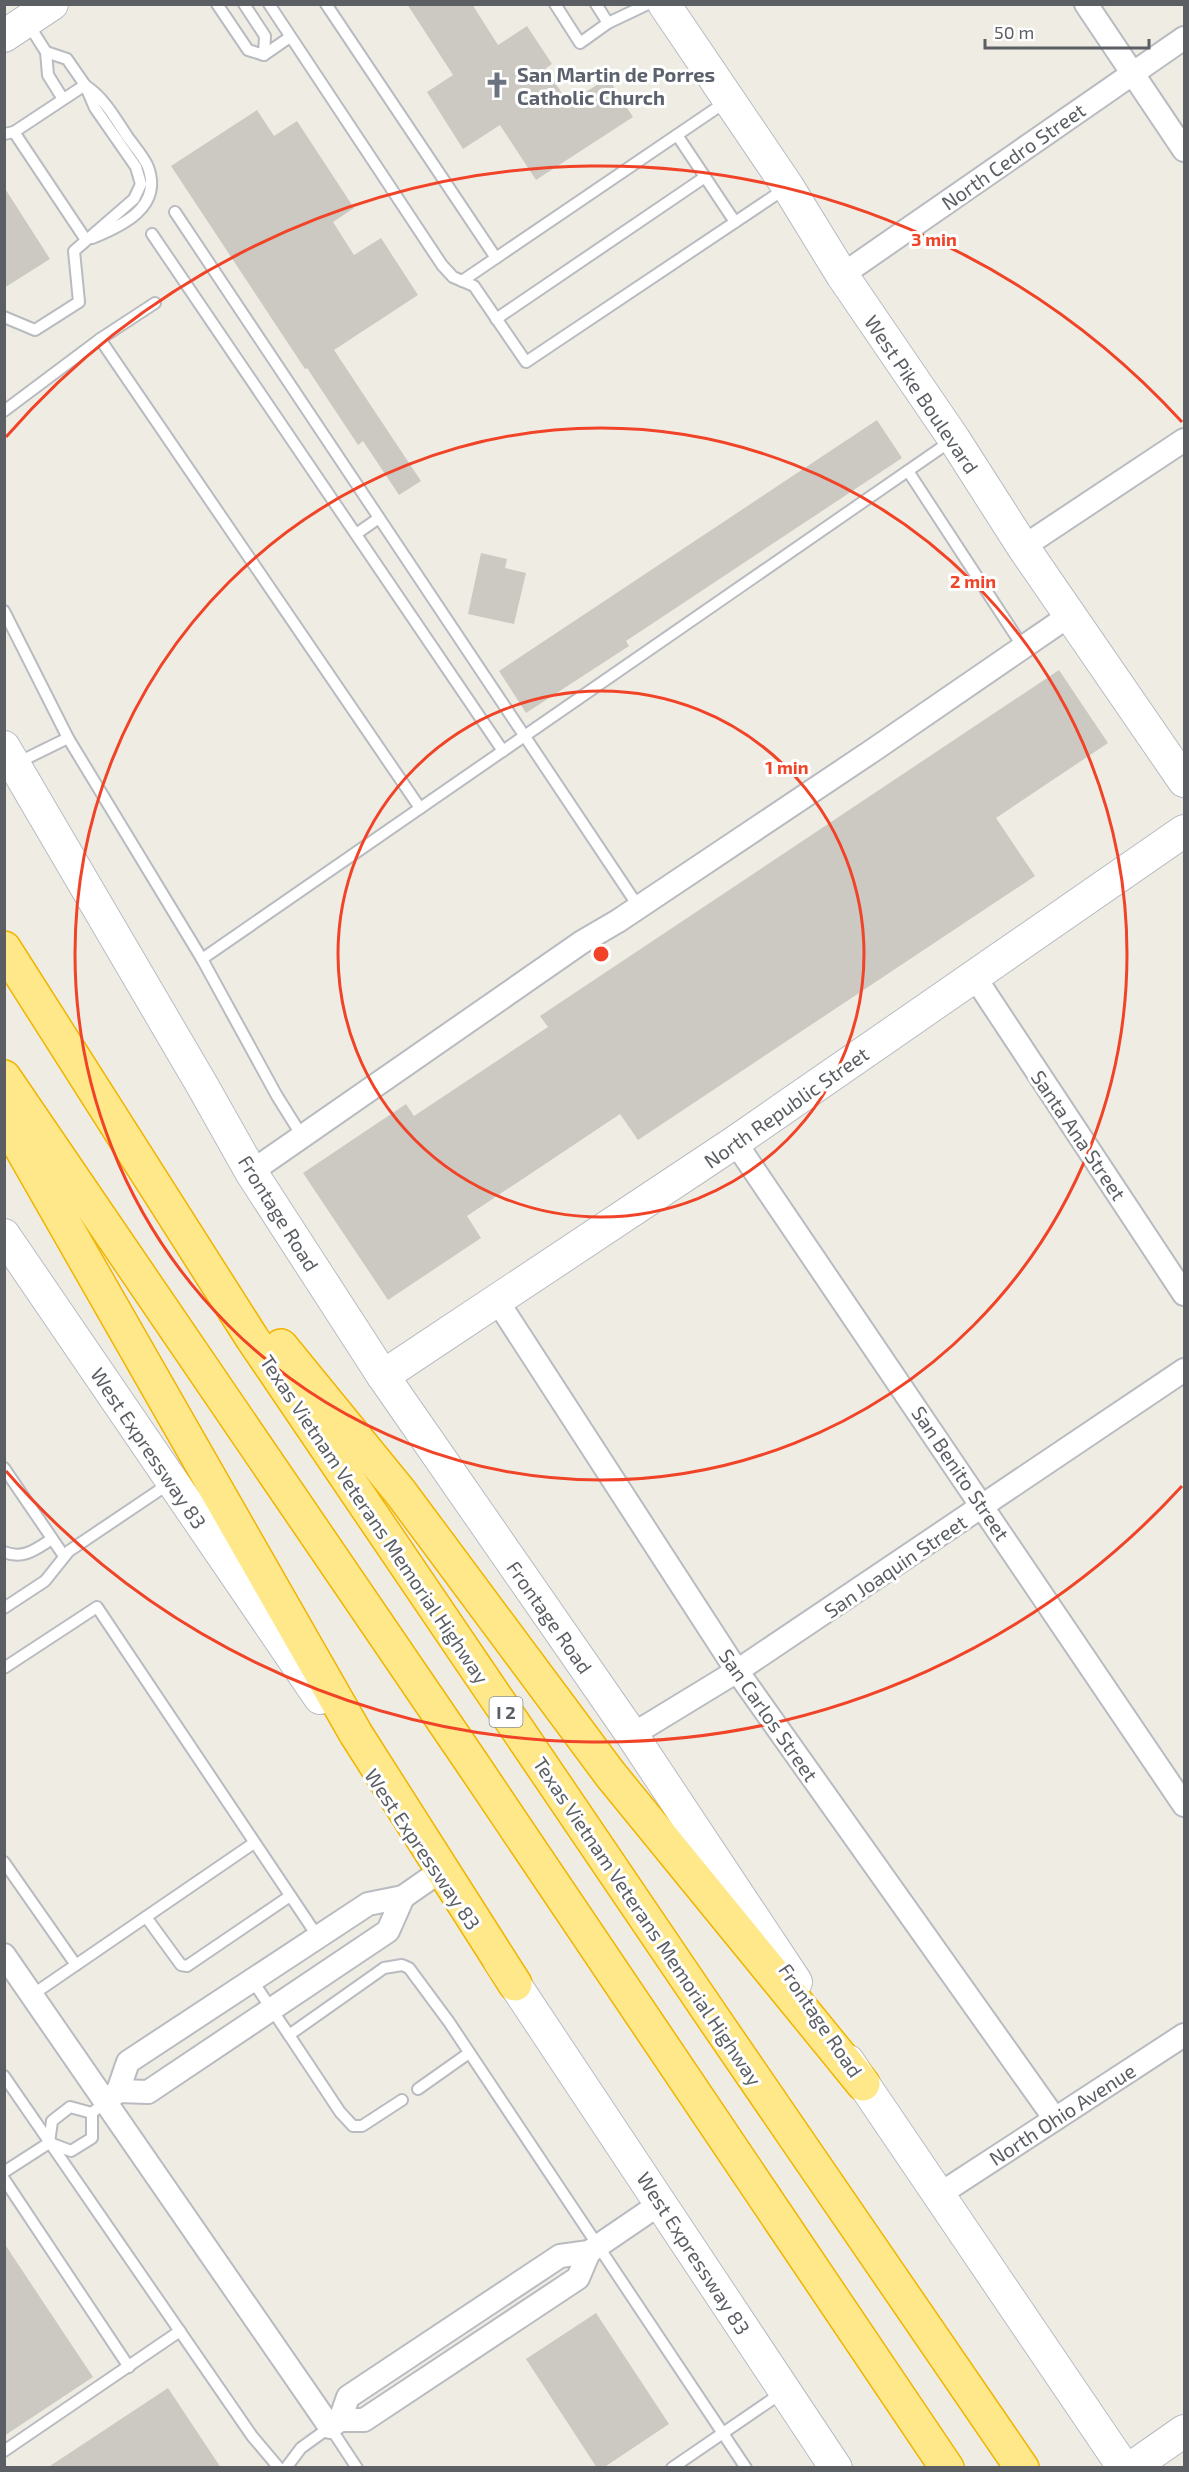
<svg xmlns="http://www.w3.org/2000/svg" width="1189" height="2472" font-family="'Exo 2',sans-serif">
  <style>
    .building { fill: #cbc9c2 }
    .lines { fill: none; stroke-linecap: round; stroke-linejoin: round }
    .lane-casing { stroke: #b8bbc0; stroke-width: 14 }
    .street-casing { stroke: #b8bbc0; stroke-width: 26 }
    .secondary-casing { stroke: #b8bcc2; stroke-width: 34 }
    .highway-casing { stroke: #f1b400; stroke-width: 36 }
    .lane { stroke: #fff; stroke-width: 10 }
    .street { stroke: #fff; stroke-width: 22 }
    .secondary { stroke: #fff; stroke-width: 32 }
    .highway { stroke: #ffe889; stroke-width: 33 }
    .ring { fill: none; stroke: #f14327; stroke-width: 3 }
    .labels { text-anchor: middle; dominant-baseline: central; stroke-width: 6; stroke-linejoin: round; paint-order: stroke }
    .shield { fill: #fff; stroke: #8c8f92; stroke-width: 1.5 }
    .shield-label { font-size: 18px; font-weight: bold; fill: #5b5f64 }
    .worship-label { font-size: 20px; font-weight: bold; fill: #5b616d; stroke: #fff; text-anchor: start }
    .street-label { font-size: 20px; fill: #5b5f64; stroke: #fff }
    .centre { fill: #f14327; stroke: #fff; stroke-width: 3 }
    .ring-label { font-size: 18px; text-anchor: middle; font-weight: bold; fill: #f14327; stroke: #fff; stroke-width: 6; stroke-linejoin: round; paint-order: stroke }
  </style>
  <rect width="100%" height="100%" fill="#efede3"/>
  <g class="building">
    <polygon points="407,4 472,4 498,45 527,26 552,64 546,68 568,103 608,78 633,117 536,180 500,125 463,149 427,92 453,75"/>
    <polygon points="257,110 274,136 297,121 354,208 333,222 354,255 381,238 418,295 334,350 421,481 399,495 363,441 358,445 307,368 305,369 171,166"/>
    <polygon points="4,187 50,259 4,288"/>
    <polygon points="877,420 902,458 626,641 629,646 526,713 499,671"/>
    <polygon points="481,553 507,559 505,568 526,573 514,624 468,614"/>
    <polygon points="1059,670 1108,743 996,818 1035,876 638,1140 620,1114 467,1216 481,1238 388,1300 303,1173 406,1104 414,1116 548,1027 540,1016"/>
    <polygon points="4,2243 93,2377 4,2436"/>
    <polygon points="596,2313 669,2424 603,2468 597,2468 526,2359"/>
    <polygon points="168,2388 221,2468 47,2468"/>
  </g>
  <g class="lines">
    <g class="lane-casing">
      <g id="lane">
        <polyline points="217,4 248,50 264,55 290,37"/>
        <polyline points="244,4 265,36 264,55"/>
        <polyline points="269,4 442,265 453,277 474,286 526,362 786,188"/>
        <polyline points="326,4 496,258"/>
        <polyline points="555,4 580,43 608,23 648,4"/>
        <polyline points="596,4 608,23"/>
        <polyline points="27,22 46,52 48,75 63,99"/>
        <path d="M86,86C105,99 115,118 127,136C134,146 144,157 148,167C163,207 122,226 92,238"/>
        <polyline points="14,132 85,85"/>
        <polyline points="4,134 14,132 86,240"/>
        <polyline points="677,135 735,222"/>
        <polyline points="175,212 638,906"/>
        <polyline points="152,234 503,751"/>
        <polyline points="462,281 727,101"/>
        <polyline points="155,303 100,339 420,808"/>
        <polyline points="4,317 35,330 79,302 74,251 134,199 141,184 136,167 95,108 85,85 67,59 46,52"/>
        <polyline points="496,319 705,177"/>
        <polyline points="4,411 100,339"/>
        <polyline points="908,471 1023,647"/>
        <polyline points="356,534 379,518"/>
        <polyline points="4,611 68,738 202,959 277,1096 302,1136"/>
        <polyline points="17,763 68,738"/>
        <polyline points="202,959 951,441"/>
        <polyline points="4,1468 64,1556"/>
        <path d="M4,1552C24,1560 36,1549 52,1539"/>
        <polyline points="4,1608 45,1581 69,1551 170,1483"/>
        <polyline points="4,1668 97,1607 318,1937"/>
        <polyline points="4,1862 76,1965"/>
        <polyline points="146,1917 181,1965 187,1966 290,1896"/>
        <polyline points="252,1980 289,2035"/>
        <polyline points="32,1995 254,1843"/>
        <polyline points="4,2076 252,2436 279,2468"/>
        <polyline points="418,2089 469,2053"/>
        <polyline points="402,2100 362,2126 353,2126 340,2112 289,2035 384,1968 402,1965 409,1968 449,2022 746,2468"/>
        <polyline points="49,2143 52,2121 70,2107 92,2113"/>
        <polyline points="50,2143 71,2151 92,2138 92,2113 105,2102"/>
        <polyline points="4,2172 49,2143"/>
        <polyline points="4,2179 129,2367"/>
        <polyline points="4,2451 180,2331"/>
        <polyline points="286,2468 301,2448 330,2427 357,2468"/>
        <polyline points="672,2468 783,2392"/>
      </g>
    </g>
    <g class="street-casing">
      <g id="street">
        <polyline points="1086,4 1184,150"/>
        <polyline points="842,275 1184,38"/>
        <polyline points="1023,547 1184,440"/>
        <polyline points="974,976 1184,1294"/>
        <polyline points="735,1142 1184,1805"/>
        <polyline points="251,1172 582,942 618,921 872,751 1070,615"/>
        <polyline points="498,1302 737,1671 1055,2119"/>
        <polyline points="632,1735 737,1671 1184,1370"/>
        <polyline points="4,1955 330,2427 340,2420 348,2397 560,2256 589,2252 661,2203"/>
        <polyline points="118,2091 148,2092 388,1931 403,1897"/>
        <polyline points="105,2102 118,2091 128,2062 368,1904 403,1897 439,1872"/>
        <polyline points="940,2194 1184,2035"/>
        <polyline points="340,2420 364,2420 578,2278 589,2252"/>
      </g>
    </g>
    <g class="secondary-casing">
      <g id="secondary">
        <polyline points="664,4 788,187 842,275 954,439 1023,547 1184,781"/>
        <polyline points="4,36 52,4"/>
        <polyline points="4,747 202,1085 251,1172 383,1376 632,1735 796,1982"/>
        <polyline points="4,1235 320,1698"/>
        <polyline points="383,1376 735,1142 1184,831"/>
        <polyline points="500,1962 836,2468"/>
        <polyline points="848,2061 1124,2468"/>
        <polyline points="1131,2468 1184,2431"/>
      </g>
    </g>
    <g class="highway-casing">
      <g id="highway">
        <polyline points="4,948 252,1338 714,2019 1022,2468"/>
        <polyline points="4,1077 472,1763 947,2468"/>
        <polyline points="4,1118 356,1734 515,1984"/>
        <polyline points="281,1346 401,1493 610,1774 863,2084"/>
      </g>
    </g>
    <use href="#lane" class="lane"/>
    <use href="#street" class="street"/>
    <use href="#secondary" class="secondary"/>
    <use href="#highway" class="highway"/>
  </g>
  <g class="ring">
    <circle cx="601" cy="954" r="263"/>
    <circle cx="601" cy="954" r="526"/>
    <path d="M1182 1486A788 788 0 0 1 6 1471M6 437A788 788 0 0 1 1182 422"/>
  </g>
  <defs>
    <g id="church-bare" transform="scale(2.07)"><path d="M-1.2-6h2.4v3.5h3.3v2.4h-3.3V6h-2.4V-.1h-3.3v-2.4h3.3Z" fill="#6b7280" stroke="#fff" stroke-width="2.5" paint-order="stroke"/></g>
  </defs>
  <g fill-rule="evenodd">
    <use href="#church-bare" x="497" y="85"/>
  </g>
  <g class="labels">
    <rect class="shield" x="489.5" y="1697" width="33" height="30" rx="4.5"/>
    <g class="shield-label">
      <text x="506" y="1712">I 2</text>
    </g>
    <g class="worship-label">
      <text x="517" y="74">San Martin de Porres<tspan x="517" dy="23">Catholic Church</tspan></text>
    </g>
    <g class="street-label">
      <text transform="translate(1013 156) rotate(-35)">North Cedro Street</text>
      <text transform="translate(922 394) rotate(56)">West Pike Boulevard</text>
      <text transform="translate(786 1107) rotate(-35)">North Republic Street</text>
      <text transform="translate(1079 1135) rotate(56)">Santa Ana Street</text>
      <text transform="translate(279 1213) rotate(58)">Frontage Road</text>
      <text transform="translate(149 1448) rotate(56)">West Expressway 83</text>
      <text transform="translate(961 1473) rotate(56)">San Benito Street</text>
      <text transform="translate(375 1519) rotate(56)">Texas Vietnam Veterans Memorial Highway</text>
      <text transform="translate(895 1566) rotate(-34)">San Joaquin Street</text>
      <text transform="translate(550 1617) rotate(55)">Frontage Road</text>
      <text transform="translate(769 1715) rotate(55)">San Carlos Street</text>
      <text transform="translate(423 1849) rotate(56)">West Expressway 83</text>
      <text transform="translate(648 1921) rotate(56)">Texas Vietnam Veterans Memorial Highway</text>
      <text transform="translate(821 2020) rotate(56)">Frontage Road</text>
      <text transform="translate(1062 2114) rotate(-33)">North Ohio Avenue</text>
      <text transform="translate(694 2253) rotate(57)">West Expressway 83</text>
    </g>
  </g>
  <circle cx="601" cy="954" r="9" class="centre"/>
  <g class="ring-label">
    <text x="934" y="246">3 min</text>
    <text x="973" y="588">2 min</text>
    <text x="787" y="774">1 min</text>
  </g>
  <rect width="1189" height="2472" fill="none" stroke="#5b5f64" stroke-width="12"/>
  <path d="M985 39v9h164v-9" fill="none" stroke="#5b5f64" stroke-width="3"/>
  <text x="994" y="39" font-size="18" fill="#5b5f64" stroke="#ffffff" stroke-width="4.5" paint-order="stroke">50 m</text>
</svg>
